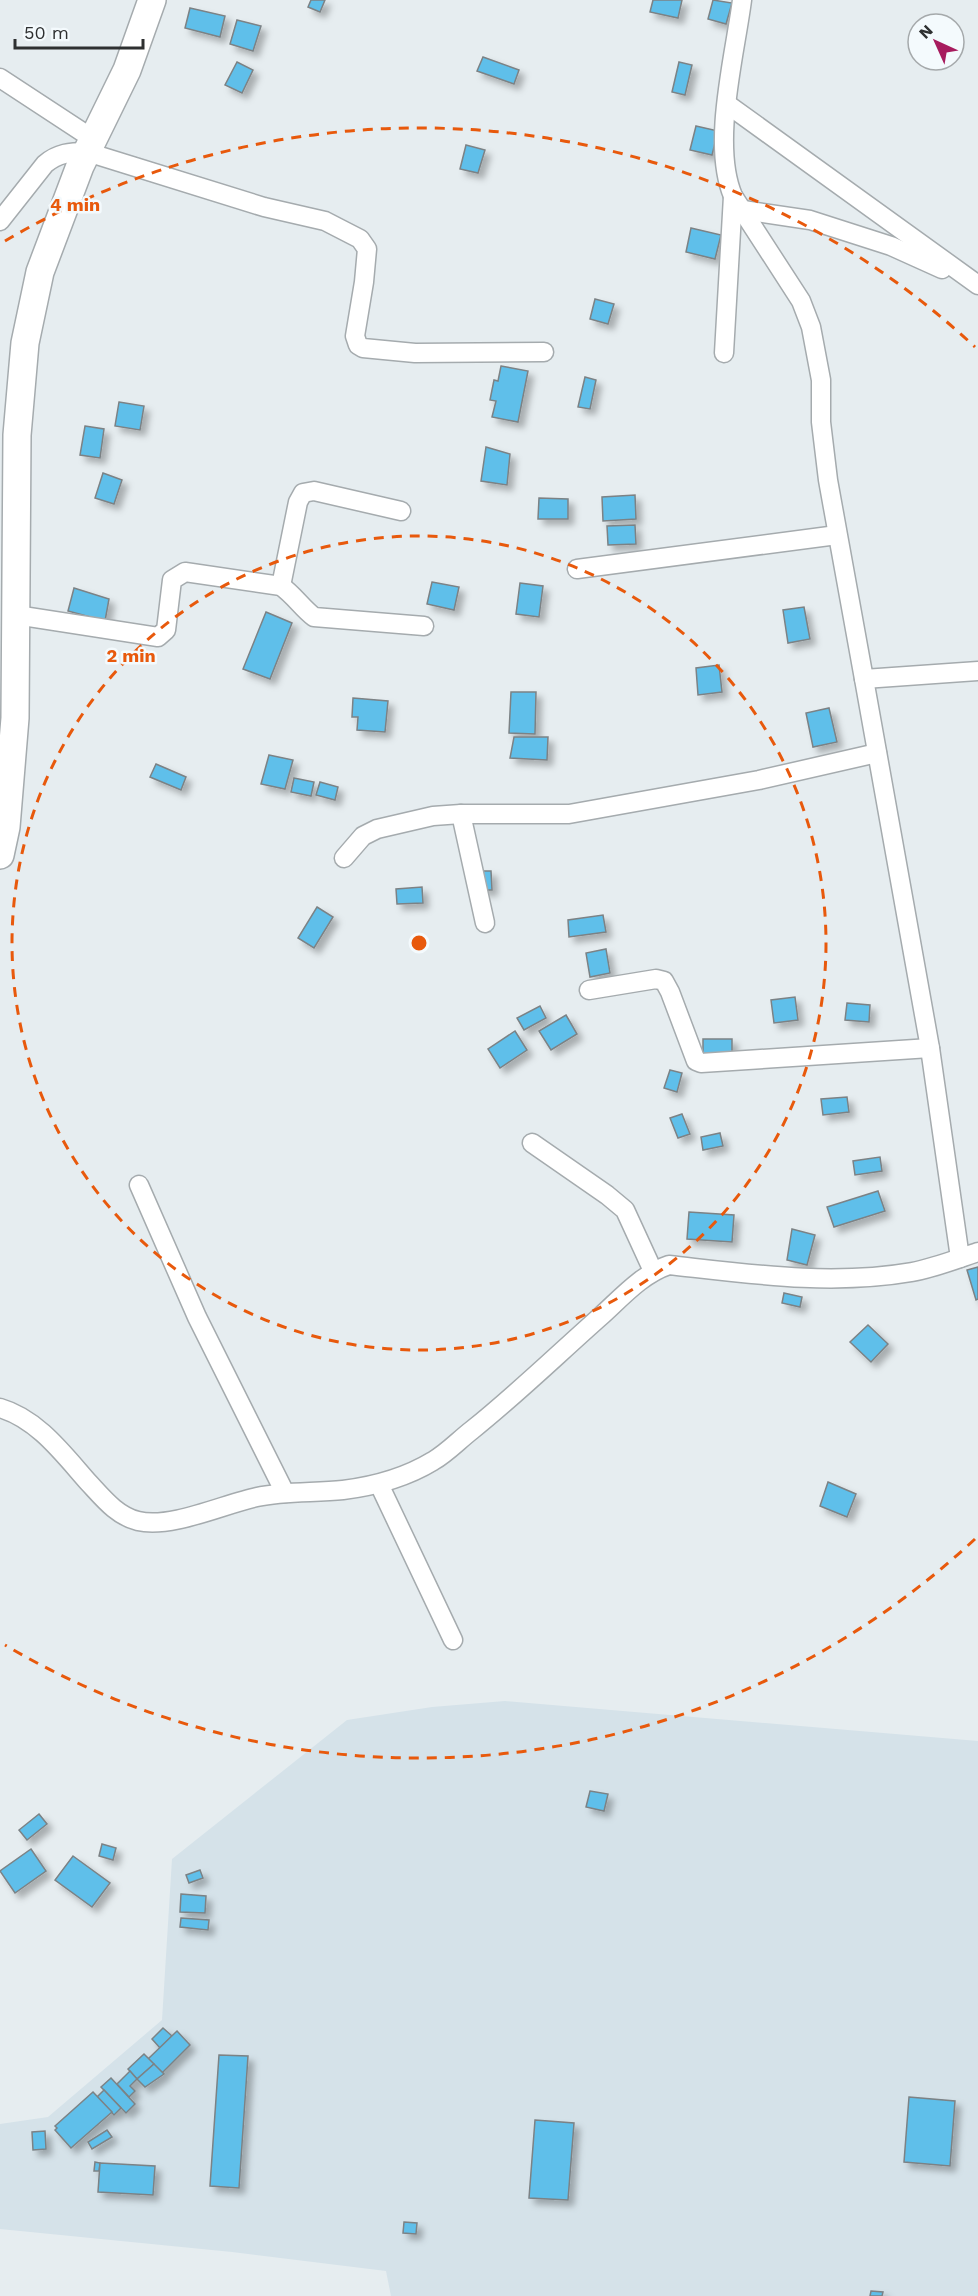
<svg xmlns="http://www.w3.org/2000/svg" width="978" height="2296" font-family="'Work Sans',sans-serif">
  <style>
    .built { fill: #d5e2e9 }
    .building { fill: #5ebfea; stroke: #7c8285; stroke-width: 1.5; filter: url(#shadow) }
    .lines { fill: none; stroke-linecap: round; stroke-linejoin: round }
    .street-casing { stroke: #a5abae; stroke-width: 21 }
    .secondary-casing { stroke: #a5abae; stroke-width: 30 }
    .street { stroke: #fff; stroke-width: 18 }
    .secondary { stroke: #fff; stroke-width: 27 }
    .ring { fill: none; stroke: #e8590c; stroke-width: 3; stroke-dasharray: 10 8 }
    .centre { fill: #e8590c; stroke: #f4fafd; stroke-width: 3 }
    .ring-label { font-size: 18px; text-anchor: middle; font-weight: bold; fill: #e8590c; stroke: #f4fafd; stroke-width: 5; stroke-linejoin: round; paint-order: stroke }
  </style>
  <defs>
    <filter id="shadow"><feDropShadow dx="5.5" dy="5.5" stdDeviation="3" flood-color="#0004"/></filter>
  </defs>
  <rect width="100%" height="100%" fill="#e6edf0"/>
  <polygon class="built" points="505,1701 978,1741 978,2296 391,2296 386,2271 232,2252 0,2229 0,2124 48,2117 162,2020 172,1859 347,1720 432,1707"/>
  <g class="building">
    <polygon points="311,0 325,0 320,12 308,7"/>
    <polygon points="653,0 682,0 678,18 650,12"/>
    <polygon points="713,0 732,3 726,24 708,19"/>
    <polygon points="190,8 225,16 220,37 185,28"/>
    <polygon points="237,20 261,26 253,51 230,44"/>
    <polygon points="483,57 519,70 514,84 477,71"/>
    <polygon points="237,62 253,70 242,93 225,85"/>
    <polygon points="679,62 692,65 685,95 672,92"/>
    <polygon points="696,126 718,131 712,155 690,150"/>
    <polygon points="466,145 485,150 478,173 460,169"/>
    <polygon points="691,228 721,235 715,259 686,252"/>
    <polygon points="595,299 614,304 608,324 590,319"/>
    <polygon points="501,366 528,371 518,422 492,417 496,401 490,400 494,380 498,381"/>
    <polygon points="585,377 596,380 590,409 578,407"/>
    <polygon points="119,402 144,406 140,430 115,426"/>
    <polygon points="85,426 104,429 100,458 80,455"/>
    <polygon points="486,447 510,454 507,485 481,481"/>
    <polygon points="103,473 122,480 114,504 95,498"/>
    <polygon points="635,495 636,519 603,521 602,497"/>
    <polygon points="539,498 568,499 568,519 538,519"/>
    <polygon points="635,525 636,544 608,545 607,526"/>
    <polygon points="432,582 459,587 454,610 427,604"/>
    <polygon points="520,583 543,586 539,617 516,614"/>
    <polygon points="74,588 109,599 105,621 68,611"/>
    <polygon points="804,607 810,639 788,643 783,610"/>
    <polygon points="266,612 292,623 270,679 243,669"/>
    <polygon points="719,665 722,692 698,695 696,668"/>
    <polygon points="511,692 536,692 535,734 509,733"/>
    <polygon points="353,698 388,701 385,732 357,730 358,717 352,717"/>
    <polygon points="829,708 837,742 813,747 806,713"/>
    <polygon points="514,737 548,737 547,760 510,758"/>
    <polygon points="269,755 293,760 285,789 261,784"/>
    <polygon points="156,764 186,777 181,790 150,777"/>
    <polygon points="294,778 314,782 311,796 291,792"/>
    <polygon points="320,782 338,787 335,800 316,795"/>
    <polygon points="481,871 491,871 492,890 481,890"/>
    <polygon points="422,887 423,903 397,904 396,889"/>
    <polygon points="317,907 333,917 314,948 298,938"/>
    <polygon points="603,915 606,932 569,937 568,920"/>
    <polygon points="606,949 610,973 590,977 586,953"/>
    <polygon points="795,997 798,1020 774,1023 771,1000"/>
    <polygon points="847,1003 870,1005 869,1022 845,1020"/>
    <polygon points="540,1006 546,1018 524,1030 517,1018"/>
    <polygon points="566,1015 577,1034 551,1050 539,1031"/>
    <polygon points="515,1031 527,1050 500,1068 488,1049"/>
    <rect x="703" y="1039" width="29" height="17"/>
    <polygon points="670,1070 682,1073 677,1092 664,1088"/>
    <polygon points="847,1097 849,1112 823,1115 821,1099"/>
    <polygon points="682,1114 690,1134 678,1138 670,1118"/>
    <polygon points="720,1133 723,1146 703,1150 701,1137"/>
    <polygon points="880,1157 882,1171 855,1175 853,1161"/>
    <polygon points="878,1191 885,1211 834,1227 827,1207"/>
    <polygon points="689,1212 734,1215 732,1242 687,1239"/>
    <polygon points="792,1229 815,1235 807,1265 787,1260"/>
    <polygon points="978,1267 978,1299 976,1300 967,1270"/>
    <polygon points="784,1293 802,1297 800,1307 782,1303"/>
    <polygon points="868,1325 888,1344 871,1362 850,1342"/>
    <polygon points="828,1482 856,1494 847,1517 820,1506"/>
    <polygon points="590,1791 608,1794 604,1811 586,1807"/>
    <polygon points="39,1814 47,1824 27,1840 19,1830"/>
    <polygon points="102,1844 116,1848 113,1860 99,1856"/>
    <polygon points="31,1849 46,1871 15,1893 0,1871"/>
    <polygon points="73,1856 110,1883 92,1907 55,1880"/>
    <polygon points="200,1870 203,1878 189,1883 186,1875"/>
    <polygon points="181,1894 206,1896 205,1913 180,1912"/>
    <polygon points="181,1918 209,1920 208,1930 180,1927"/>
    <polygon points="163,2028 172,2036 160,2048 152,2039"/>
    <polygon points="177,2031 190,2045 162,2073 148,2059"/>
    <polygon points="144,2054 154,2064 137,2079 128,2069"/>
    <polygon points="219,2055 248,2056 239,2188 210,2186"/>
    <polygon points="154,2064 164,2074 145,2087 137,2079"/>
    <polygon points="130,2071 137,2079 130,2086 135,2091 129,2097 117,2084"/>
    <polygon points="111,2078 135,2104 126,2113 101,2087"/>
    <polygon points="104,2090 121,2108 114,2115 97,2097"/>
    <polygon points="93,2092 112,2112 71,2148 55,2130 57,2128 55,2126"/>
    <polygon points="909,2097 955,2101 950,2166 904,2162"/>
    <polygon points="535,2120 574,2123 568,2200 529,2198"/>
    <polygon points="107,2130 112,2137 92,2149 88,2142"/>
    <polygon points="45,2131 46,2149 33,2150 32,2132"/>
    <polygon points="95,2162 100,2163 99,2171 94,2171"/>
    <polygon points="100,2163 155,2166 153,2195 98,2192"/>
    <polygon points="404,2222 417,2223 416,2234 403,2233"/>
    <polygon points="871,2291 883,2292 882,2296 870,2296"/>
  </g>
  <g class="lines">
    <g class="street-casing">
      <g id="street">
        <path d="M742,0C735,55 711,144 733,196L801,301L811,327L821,380V422L828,480L864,679L978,671"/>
        <polyline points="0,78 93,139"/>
        <polyline points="727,104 978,285"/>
        <polyline points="743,210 810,220 891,246 942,269"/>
        <path d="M0,221L45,164C58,153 70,152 87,152L264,207L325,221L360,239L367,249L364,282L355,336L358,345L363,348L415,353L544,352"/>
        <polyline points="724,353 733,196"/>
        <polyline points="577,569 837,535"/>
        <polyline points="281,586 298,502 303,493 314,491 401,511"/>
        <path d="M16,615L158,637L166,630L172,580L185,572L281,586C294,595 302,608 314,617L424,626"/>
        <polyline points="864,679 930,1048 960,1258"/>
        <polyline points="461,814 485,923"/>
        <polyline points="344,858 363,836 377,829 433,816 461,814 569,814 759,780 877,753"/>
        <polyline points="589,990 656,979 664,981 670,992 696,1061 701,1063 930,1048"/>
        <polyline points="532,1143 607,1195 625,1210 653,1271"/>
        <polyline points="139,1185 197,1317 285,1493"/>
        <path d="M0,1408C38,1419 64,1455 89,1483C103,1498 117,1516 138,1521C171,1529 224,1504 257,1497C285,1491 315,1493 343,1490C375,1486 405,1478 433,1461C447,1453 459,1440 472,1430C517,1394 558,1354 601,1316C622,1297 642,1274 669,1265C750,1274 831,1286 912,1272C934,1268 957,1259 978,1252"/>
        <polyline points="379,1484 453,1640"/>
      </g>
    </g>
    <g class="secondary-casing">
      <polyline id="secondary" points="0,855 6,827 15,718 17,435 25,343 40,272 80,166 127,70 152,0"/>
    </g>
    <use href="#street" class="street"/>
    <use href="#secondary" class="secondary"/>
  </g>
  <g class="ring">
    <circle cx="419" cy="943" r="407"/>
    <path d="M975 1539A815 815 0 0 1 5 1645M5 241A815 815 0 0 1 975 347"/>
  </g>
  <circle cx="419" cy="943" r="9" class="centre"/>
  <g class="ring-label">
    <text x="75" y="211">4 min</text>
    <text x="131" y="662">2 min</text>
  </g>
  <g transform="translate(936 42) rotate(315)"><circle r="28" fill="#f4fafd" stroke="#a5a9ab" stroke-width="1.5"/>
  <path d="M0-4.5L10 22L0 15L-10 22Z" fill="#a71b5e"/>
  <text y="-9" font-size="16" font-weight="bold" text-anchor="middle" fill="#2e3031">N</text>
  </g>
  <path d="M15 39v9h128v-9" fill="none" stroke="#2e3031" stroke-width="3"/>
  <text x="24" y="39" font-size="18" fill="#2e3031" stroke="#f4fafd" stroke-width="4.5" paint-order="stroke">50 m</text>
</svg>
